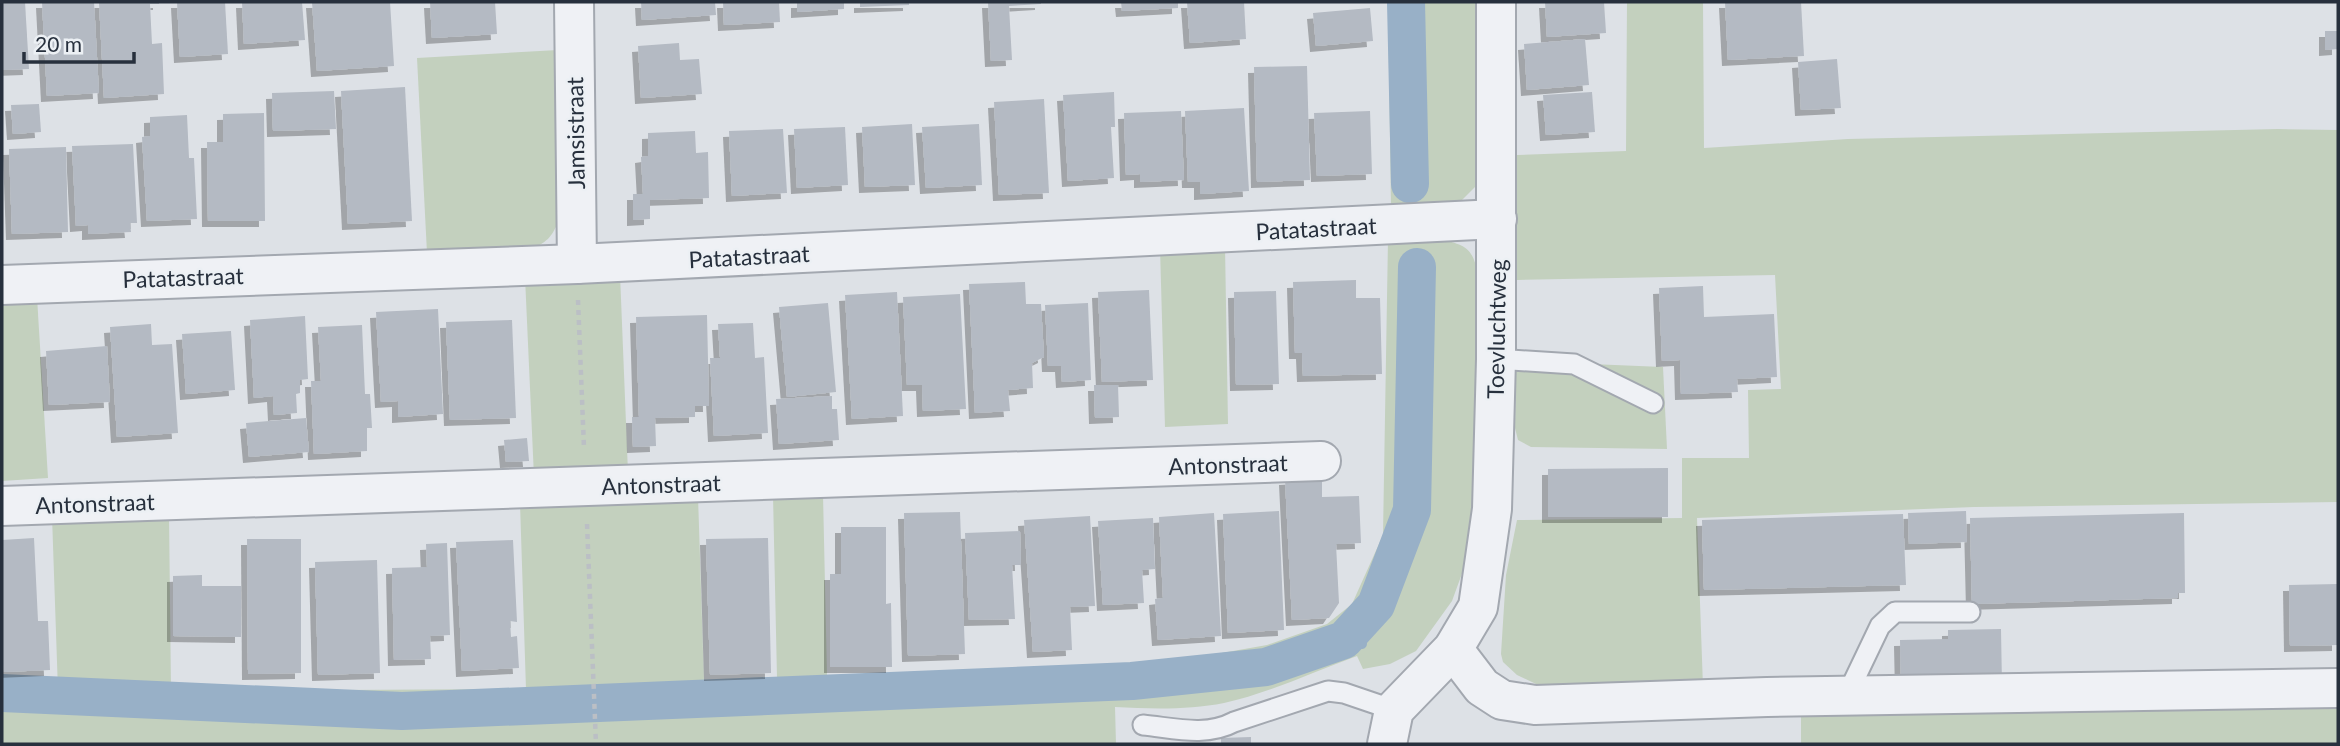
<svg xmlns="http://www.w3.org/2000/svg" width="2340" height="746" font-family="Lato,sans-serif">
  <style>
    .green { fill: #c3d0be }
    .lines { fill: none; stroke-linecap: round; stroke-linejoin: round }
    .stream { stroke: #98b0c7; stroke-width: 10 }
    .canal { stroke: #98b0c7; stroke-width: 38 }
    .building { fill: #b4bac3; filter: url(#shadow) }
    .service-casing { stroke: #a3a8b0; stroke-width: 23 }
    .minor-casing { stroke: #a3a8b0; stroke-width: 42 }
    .path { stroke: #bbbfc5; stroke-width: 4.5; stroke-dasharray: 5 5; stroke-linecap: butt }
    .service { stroke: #eff1f5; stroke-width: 19 }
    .minor { stroke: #eff1f5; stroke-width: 38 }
    .labels { text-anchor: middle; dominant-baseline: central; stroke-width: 5; stroke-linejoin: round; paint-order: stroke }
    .street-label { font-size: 23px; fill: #27303d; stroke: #ecf0f4 }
  </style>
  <defs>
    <filter id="shadow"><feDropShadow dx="-6" dy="6" stdDeviation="0" flood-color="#0004"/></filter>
  </defs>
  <rect width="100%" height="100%" fill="#dde1e6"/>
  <g class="green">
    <polygon points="1388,2 1481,2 1477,185 1458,204 1391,207"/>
    <polygon points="1627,2 1703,2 1704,148 1848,139 2278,129 2338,130 2338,502 1974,507 1697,518 1703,687 1551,691 1517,675 1503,662 1501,654 1506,575 1517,520 1682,518 1682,458 1749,458 1748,390 1781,389 1775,275 1517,280 1517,155 1626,151"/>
    <path d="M558,50V222C552,237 546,243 531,249L427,253L417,58Z"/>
    <path d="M1435,238C1464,245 1473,245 1478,276L1477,488L1473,532L1464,568L1452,601L1416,651L1390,664L1363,669L1357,656C1313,672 1269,693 1224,703C1189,710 1151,709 1115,707L1116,744H2V691H58L52,516L169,514L171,691L526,689L520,503L698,496L704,682L777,678L773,495L823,494L827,676L1113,664L1199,657L1267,645L1327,624L1352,604L1383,535L1388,239Z"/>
    <polygon points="1225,246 1228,424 1165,427 1160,247"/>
    <polygon points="620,274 628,473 534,477 525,277"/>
    <polygon points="37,297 48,478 2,481 2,299"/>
    <polygon points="1516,361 1663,367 1667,449 1531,447 1518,440 1515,428"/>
    <polygon points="2338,704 2338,744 1801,744 1801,712"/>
  </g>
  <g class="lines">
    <polyline class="stream" points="1344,640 1362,644"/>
    <g class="canal">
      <polyline points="1406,2 1410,184"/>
      <polyline points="2,693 402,711 1132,681 1266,667 1344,640 1376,605 1412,510 1417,267"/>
    </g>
  </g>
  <g class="building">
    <polygon points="2,2 25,2 29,69 2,70"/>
    <polygon points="42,2 94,2 99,93 47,96"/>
    <polygon points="99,2 159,2 159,4 150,4 152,44 162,43 164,94 104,98"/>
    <polygon points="177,2 225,2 228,54 180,57"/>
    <polygon points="242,2 302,2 305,40 244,44"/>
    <polygon points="312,2 390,2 394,66 317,71"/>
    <polygon points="430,2 495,2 497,34 432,38"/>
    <polygon points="641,2 715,2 716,15 642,20"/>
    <polygon points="723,2 779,2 780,22 724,25"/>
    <polygon points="797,2 844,2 844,9 797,12"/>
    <polygon points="860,2 909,2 909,5 860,7"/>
    <polygon points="988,2 1041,2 1041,4 1009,6 1012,60 991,61"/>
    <polygon points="1121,2 1178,2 1178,8 1122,11"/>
    <polygon points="1187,2 1244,2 1246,39 1190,43"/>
    <polygon points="1545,2 1604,2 1606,33 1547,37"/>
    <polygon points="1725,2 1801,2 1804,56 1728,60"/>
    <polygon points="1370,8 1373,41 1316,46 1313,13"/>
    <polygon points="2325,31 2338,31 2338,49 2325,50"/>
    <polygon points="1585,39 1589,85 1527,90 1524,44"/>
    <polygon points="679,43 680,60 699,59 702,94 641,98 638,46"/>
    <polygon points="1837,59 1841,108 1801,110 1798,62"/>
    <polygon points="1307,66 1310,180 1257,182 1254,67"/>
    <polygon points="405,87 412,221 348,224 341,91"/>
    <polygon points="334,91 336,129 273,131 272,93"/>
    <polygon points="1114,92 1115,127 1111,127 1114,178 1068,181 1063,95"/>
    <polygon points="1592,92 1595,132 1546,135 1543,95"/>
    <polygon points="1044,99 1049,193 999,195 994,102"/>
    <polygon points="39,104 41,132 13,134 11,105"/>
    <polygon points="1244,108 1249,191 1200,194 1200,182 1188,182 1185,111"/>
    <polygon points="1181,111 1184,180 1140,182 1140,174 1126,175 1124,113"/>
    <polygon points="1370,111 1372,174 1317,176 1314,113"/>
    <polygon points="264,113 265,221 208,221 207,142 223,142 223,114"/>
    <polygon points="187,115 189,158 194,158 197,219 147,221 142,137 150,136 150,117"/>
    <polygon points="912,124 915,185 865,187 862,127"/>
    <polygon points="979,124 982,185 926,188 922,127"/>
    <polygon points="845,127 848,185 797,188 794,129"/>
    <polygon points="783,129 787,193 732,196 729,131"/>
    <polygon points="695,131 696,153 708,152 709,198 650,200 650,219 633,220 633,194 643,194 641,157 648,156 648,133"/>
    <polygon points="133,144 137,223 130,223 131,232 88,234 88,225 76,226 72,146"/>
    <polygon points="66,147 68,232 12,234 9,149"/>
    <polygon points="1356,280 1356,298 1380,298 1382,374 1303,376 1302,353 1295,353 1293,282"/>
    <polygon points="1025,282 1026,304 1041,304 1044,357 1032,363 1033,388 1008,390 1010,411 975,413 969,284"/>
    <polygon points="1703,286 1704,317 1774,314 1777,377 1737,379 1738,392 1681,394 1680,360 1662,361 1659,288"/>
    <polygon points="1149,290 1153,380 1102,382 1098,292"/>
    <polygon points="1276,291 1279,384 1236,385 1234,292"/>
    <polygon points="897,292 903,416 852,419 845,295"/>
    <polygon points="960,294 966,409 923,411 922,385 907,385 903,297"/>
    <polygon points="828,303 836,392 787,397 779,307"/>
    <polygon points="1088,303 1091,380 1062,382 1061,366 1048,366 1045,305"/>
    <polygon points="438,309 443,414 398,417 398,401 381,402 376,312"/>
    <polygon points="707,315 709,406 695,406 695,417 655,418 656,446 633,447 632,417 639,417 636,317"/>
    <polygon points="305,316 308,379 300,380 300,393 296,394 297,413 274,415 273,396 254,398 250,320"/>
    <polygon points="512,320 516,418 450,420 446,322"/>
    <polygon points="753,323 755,358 764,357 768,433 714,436 710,358 720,358 718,324"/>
    <polygon points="151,324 152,345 172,344 178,433 117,437 110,327"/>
    <polygon points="362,325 365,394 370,394 372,428 367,428 367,451 314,454 311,381 321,381 318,327"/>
    <polygon points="231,331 235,390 186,394 182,334"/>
    <polygon points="107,346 110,402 49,405 46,351"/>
    <polygon points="1094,385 1118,385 1119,417 1095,418"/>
    <polygon points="832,396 832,409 837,409 839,440 779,444 776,399"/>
    <polygon points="306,418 309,452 249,457 246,423"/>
    <polygon points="527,438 529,461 506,462 504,440"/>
    <polygon points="1668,468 1668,517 1548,517 1548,469"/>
    <polygon points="1322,477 1322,497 1359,496 1361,543 1336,544 1339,603 1329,618 1292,620 1285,479"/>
    <polygon points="1279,511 1284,630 1228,633 1223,514"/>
    <polygon points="1966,511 1967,542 1909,544 1908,513"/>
    <polygon points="960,512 965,654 908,656 904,513"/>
    <polygon points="1214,513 1221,636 1158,640 1155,599 1163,598 1159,517"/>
    <polygon points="2184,513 2185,593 2178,593 2178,598 1972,604 1970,518"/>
    <polygon points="1903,514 1906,585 1704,590 1702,520"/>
    <polygon points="1090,516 1095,606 1070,607 1072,650 1033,652 1024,520"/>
    <polygon points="1153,518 1155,569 1142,570 1144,603 1103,605 1098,521"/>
    <polygon points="841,527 886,527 886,604 891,603 892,667 830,667 830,574 841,574"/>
    <polygon points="1020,531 1021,565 1012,565 1015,619 969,620 965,533"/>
    <polygon points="34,538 38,621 48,621 50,670 4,672 2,654 2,540"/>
    <polygon points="768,538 771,673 710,675 706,539"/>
    <polygon points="247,539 301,539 301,673 248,674"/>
    <polygon points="513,540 517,622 510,621 511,637 517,636 519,668 462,671 456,542"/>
    <polygon points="447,543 450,635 430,636 431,659 394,660 392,568 427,567 426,544"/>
    <polygon points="377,560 380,673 318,675 315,562"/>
    <polygon points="202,575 202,586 241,586 241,637 173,636 173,576"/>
    <polygon points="2338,584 2338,645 2290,646 2289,585"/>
    <polygon points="2001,629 2002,686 1901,687 1900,640 1948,639 1948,630"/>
    <polygon points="1251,737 1251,744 1221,744 1221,738"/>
  </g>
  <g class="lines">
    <g class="service-casing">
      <g id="service">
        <polyline points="1496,359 1574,364 1653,403"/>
        <polyline points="1847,695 1880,626 1895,612 1970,612"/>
        <path d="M1143,725C1174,728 1206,737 1234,722L1328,691L1344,693L1394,710"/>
      </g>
    </g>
    <g class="minor-casing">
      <g id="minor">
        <polyline points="574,2 577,264"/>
        <polyline points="2,285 577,264 1497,219"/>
        <polyline points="2,506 1321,461"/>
        <polyline points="1453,649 1482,687 1502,700 1535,705 1767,697 2338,688"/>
        <polyline points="1387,744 1394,710 1453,649 1478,607 1492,509 1496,359 1496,2"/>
      </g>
    </g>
    <g class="path">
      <polyline points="578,300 584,448"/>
      <polyline points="587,524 596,744"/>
    </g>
    <use href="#service" class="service"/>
    <use href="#minor" class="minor"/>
  </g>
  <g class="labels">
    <g class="street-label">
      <text transform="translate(575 133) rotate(-91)">Jamsistraat</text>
      <text transform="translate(1316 228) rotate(-3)">Patatastraat</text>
      <text transform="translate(749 256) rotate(-3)">Patatastraat</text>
      <text transform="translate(183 277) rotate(-2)">Patatastraat</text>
      <text transform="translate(1496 329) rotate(-89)">Toevluchtweg</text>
      <text transform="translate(1228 464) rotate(-2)">Antonstraat</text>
      <text transform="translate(661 484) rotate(-2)">Antonstraat</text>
      <text transform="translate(95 503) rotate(-2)">Antonstraat</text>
    </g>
  </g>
  <rect width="2340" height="746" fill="none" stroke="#27303d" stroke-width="7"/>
  <path d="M24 52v10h110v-10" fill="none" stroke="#27303d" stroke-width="3.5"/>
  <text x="35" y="52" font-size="21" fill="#27303d" stroke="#ecf0f4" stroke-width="5" paint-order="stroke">20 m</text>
</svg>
